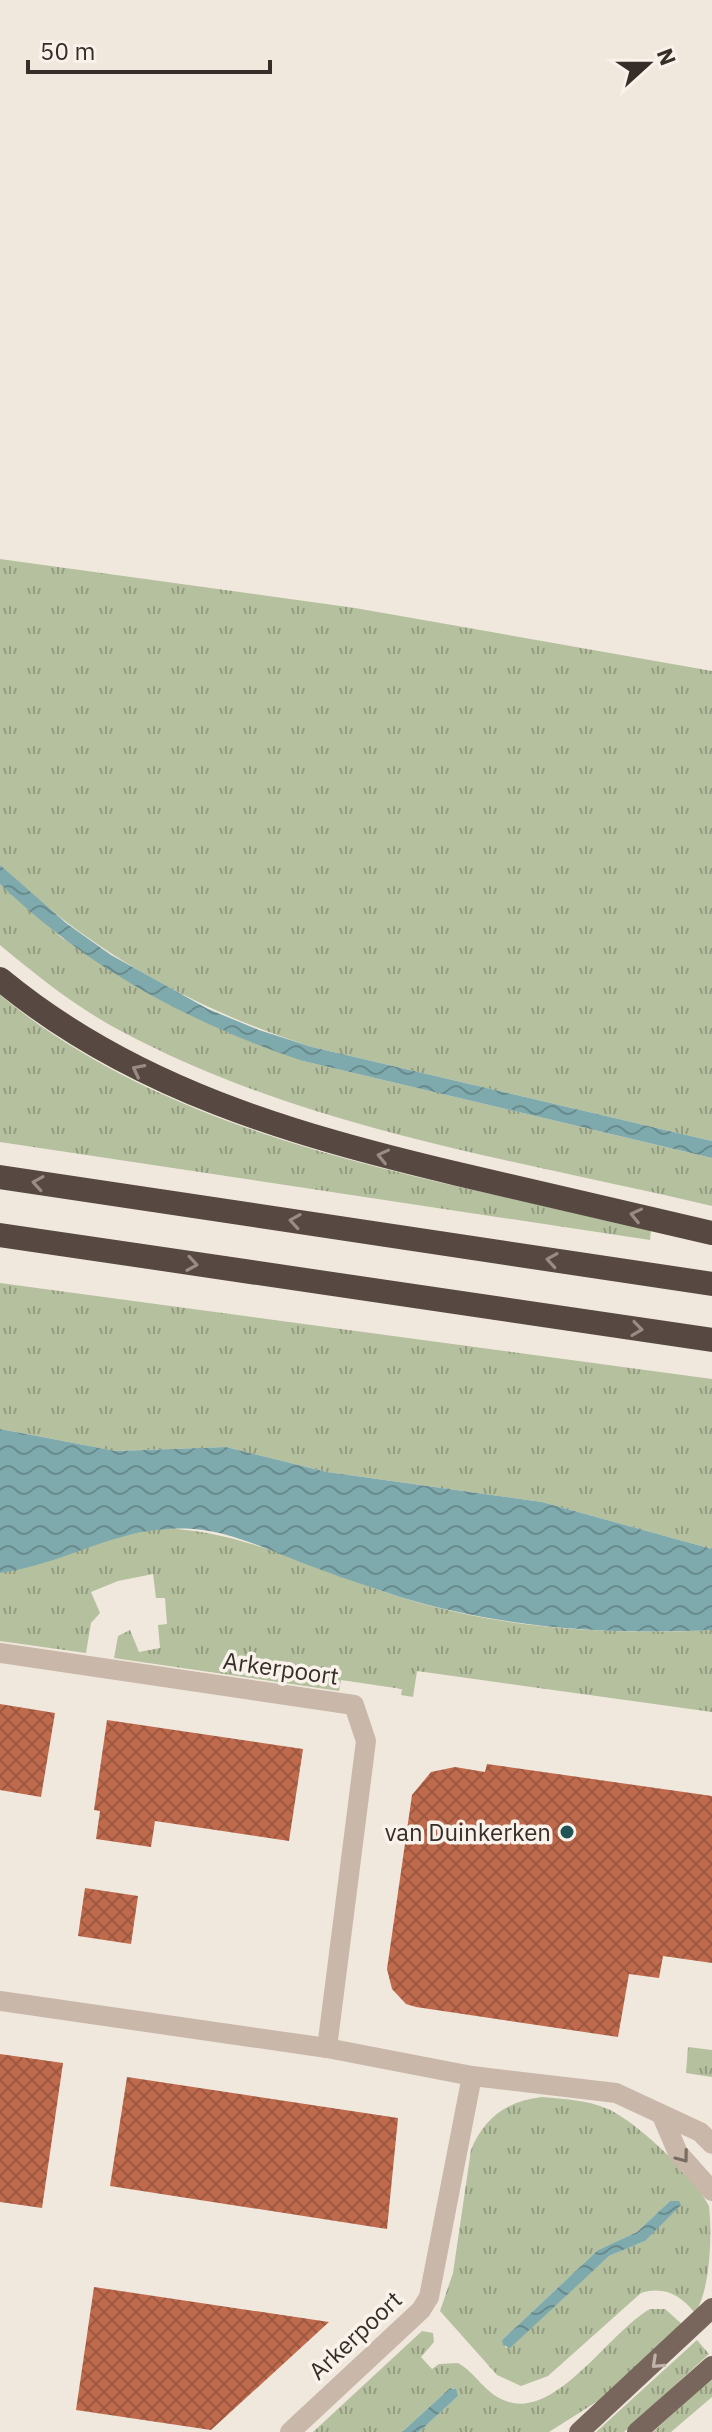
<svg xmlns="http://www.w3.org/2000/svg" width="712" height="2432" font-family="'IBM Plex Sans',sans-serif">
  <style>
    .grass { fill: url(#grass-tufts); fill-rule: evenodd }
    .water { fill: url(#water-waves) }
    .building { fill: url(#building-cross-hatch) }
    .lines { fill: none; stroke-linecap: round; stroke-linejoin: round }
    .minor { stroke: #c9b8aa; stroke-width: 20 }
    .major { stroke: #78655b; stroke-width: 20 }
    .highway { stroke: #574841; stroke-width: 24 }
    .oneway { stroke: #988c85 }
    .oneway2 { stroke: #796c63 }
    .oneway3 { stroke: #bfb3aa }
    .poi-dot { fill: #215256; stroke: #f9f2ea; stroke-width: 3 }
    .labels { text-anchor: middle; dominant-baseline: central; stroke-width: 7; stroke-linejoin: round; paint-order: stroke }
    .street-label { font-size: 24px; fill: #372d29; stroke: #f9f2ea }
    .poi-label { font-size: 24px; fill: #372d29; stroke: #f9f2ea; text-anchor: end }
  </style>
  <defs>
    <pattern id="grass-tufts" width="24" height="20" patternUnits="userSpaceOnUse" patternTransform="scale(2)"><rect width="24" height="20" fill="#b4c09e"/><path d="M3 7l-1-3M5 7V3M7 7l1-3M15 17l-1-3M17 17v-4M19 17l1-3" fill="none" stroke="#939c81"/></pattern>
    <pattern id="water-waves" width="16" height="10" patternUnits="userSpaceOnUse" patternTransform="scale(2)"><rect width="16" height="10" fill="#7eaaad"/><path d="M0 5q4-4 8 0t8 0" fill="none" stroke="#688b8d"/></pattern>
    <pattern id="building-cross-hatch" width="8" height="8" patternUnits="userSpaceOnUse" patternTransform="scale(2)"><rect width="8" height="8" fill="#c06a4d"/><path d="M0 0l8 8M0 8l8-8" fill="none" stroke="#9d5840"/></pattern>
  </defs>
  <rect width="100%" height="100%" fill="#f1e8dd"/>
  <g class="grass">
    <path d="M0,559L355,608L712,671V1141L312,1047C194,1009 90,952 0,865Z"/>
    <path d="M0,884L62,938L303,1061L712,1158V1206C512,1159 301,1128 119,1030C76,1007 37,976 0,945Z"/>
    <path d="M0,995C181,1144 430,1177 651,1230L650,1240L0,1142Z"/>
    <polygon points="0,1283 712,1379 712,1549 542,1502 327,1472 226,1447 116,1451 0,1429"/>
    <path d="M162,1528C246,1531 321,1572 400,1597C502,1629 605,1635 712,1630V1712L417,1671L413,1697L401,1695L402,1689L341,1680L339,1691L114,1658L118,1636L130,1630L139,1652L160,1648L158,1625L167,1624L165,1598H156L153,1574L118,1581L91,1592L100,1613L91,1623L86,1653L0,1641V1573L107,1539Z"/>
    <polygon points="688,2047 712,2050 712,2077 686,2073"/>
    <path d="M542,2097C564,2099 587,2100 608,2109C637,2122 695,2177 709,2206C712,2233 711,2289 695,2313C680,2295 665,2286 641,2293L548,2376L521,2386L497,2375L440,2311L453,2273L471,2150C484,2118 507,2101 542,2097ZM670,2201L645,2241L609,2256L506,2348L502,2340L598,2250L637,2232Z"/>
    <path d="M650,2309H665L683,2325L609,2394L549,2432H419L458,2396L454,2388H450L402,2432H313L422,2331L433,2333L434,2342L421,2357L432,2369L439,2364L458,2363C476,2373 485,2394 506,2401C556,2420 609,2332 650,2309Z"/>
    <polygon points="697,2340 709,2354 624,2432 596,2432"/>
    <polygon points="712,2378 712,2397 671,2432 653,2432"/>
  </g>
  <g class="water">
    <path d="M0,865L66,923L111,955L208,1009L259,1030L312,1047L712,1141V1158L303,1061C190,1023 87,968 0,884Z"/>
    <path d="M0,1429L116,1451L226,1447L327,1472L542,1502L712,1549V1630C605,1635 503,1628 400,1597C360,1584 320,1570 280,1554C252,1543 224,1531 193,1529C118,1524 71,1563 0,1573Z"/>
    <polygon points="670,2201 679,2201 681,2205 645,2241 609,2256 510,2348 503,2345 502,2340 598,2250 637,2232"/>
    <polygon points="450,2388 456,2389 458,2396 419,2432 402,2432"/>
  </g>
  <g class="building">
    <polygon points="0,1704 55,1713 41,1797 0,1790"/>
    <polygon points="107,1720 303,1749 289,1841 155,1821 151,1847 96,1839 100,1811 94,1810"/>
    <polygon points="487,1764 712,1796 712,1963 663,1956 659,1978 629,1974 618,2037 416,2007 406,2004 392,1989 387,1969 412,1795 431,1772 455,1767 485,1772"/>
    <polygon points="85,1888 138,1896 131,1944 78,1936"/>
    <polygon points="0,2054 63,2063 42,2208 0,2202"/>
    <polygon points="127,2077 398,2118 387,2229 110,2186"/>
    <polygon points="94,2287 329,2322 211,2430 76,2410"/>
  </g>
  <g class="lines">
    <g class="minor">
      <polyline points="0,1653 354,1705 366,1741 327,2048"/>
      <polyline points="0,2001 327,2048 472,2076 616,2093 700,2132 712,2144"/>
      <polyline points="663,2118 678,2153 712,2191"/>
      <polyline points="290,2432 421,2310 429,2297 472,2076"/>
    </g>
    <g class="major">
      <polyline points="579,2432 712,2308"/>
      <polyline points="637,2432 712,2366"/>
    </g>
    <g class="highway">
      <path d="M0,979C133,1089 294,1135 458,1174C543,1194 627,1213 712,1233"/>
      <polyline points="0,1177 712,1284"/>
      <polyline points="0,1235 712,1340"/>
    </g>
  </g>
  <defs><path id="oneway-chevron" d="M-2-3.5L2.5 0L-2 3.5" fill="none" stroke-width="1.6" stroke-linecap="round" stroke-linejoin="round" transform="scale(2)"/></defs>
  <g class="oneway">
    <use href="#oneway-chevron" transform="translate(138 1070) rotate(-153)"/>
    <use href="#oneway-chevron" transform="translate(383 1156) rotate(-167)"/>
    <use href="#oneway-chevron" transform="translate(38 1183) rotate(-171)"/>
    <use href="#oneway-chevron" transform="translate(636 1215) rotate(-167)"/>
    <use href="#oneway-chevron" transform="translate(295 1221) rotate(-171)"/>
    <use href="#oneway-chevron" transform="translate(552 1260) rotate(-171)"/>
    <use href="#oneway-chevron" transform="translate(192 1264) rotate(9)"/>
    <use href="#oneway-chevron" transform="translate(637 1329) rotate(8)"/>
  </g>
  <use class="oneway2" href="#oneway-chevron" transform="translate(683 2157) rotate(53)"/>
  <use class="oneway3" href="#oneway-chevron" transform="translate(657 2363) rotate(137)"/>
  <circle class="poi-dot" cx="567" cy="1832" r="8"/>
  <g class="labels">
    <g class="street-label">
      <text transform="translate(281 1668) rotate(8)">Arkerpoort</text>
      <text transform="translate(355 2335) rotate(-43)">Arkerpoort</text>
    </g>
    <g class="poi-label">
      <text x="551" y="1832">van Duinkerken</text>
    </g>
  </g>
  <g transform="translate(648 64) rotate(69)" stroke="#f9f2ea" stroke-width="6" paint-order="stroke">
  <path d="M0-6L14 30L0 20L-14 30Z" fill="#372d29"/>
  <text y="-12" font-size="22" font-weight="bold" text-anchor="middle" fill="#372d29">N</text>
  </g>
  <path d="M28 60v12h242v-12" fill="none" stroke="#372d29" stroke-width="4"/>
  <text x="40" y="60" font-size="24" fill="#372d29" stroke="#f9f2ea" stroke-width="6" paint-order="stroke">50 m</text>
</svg>
